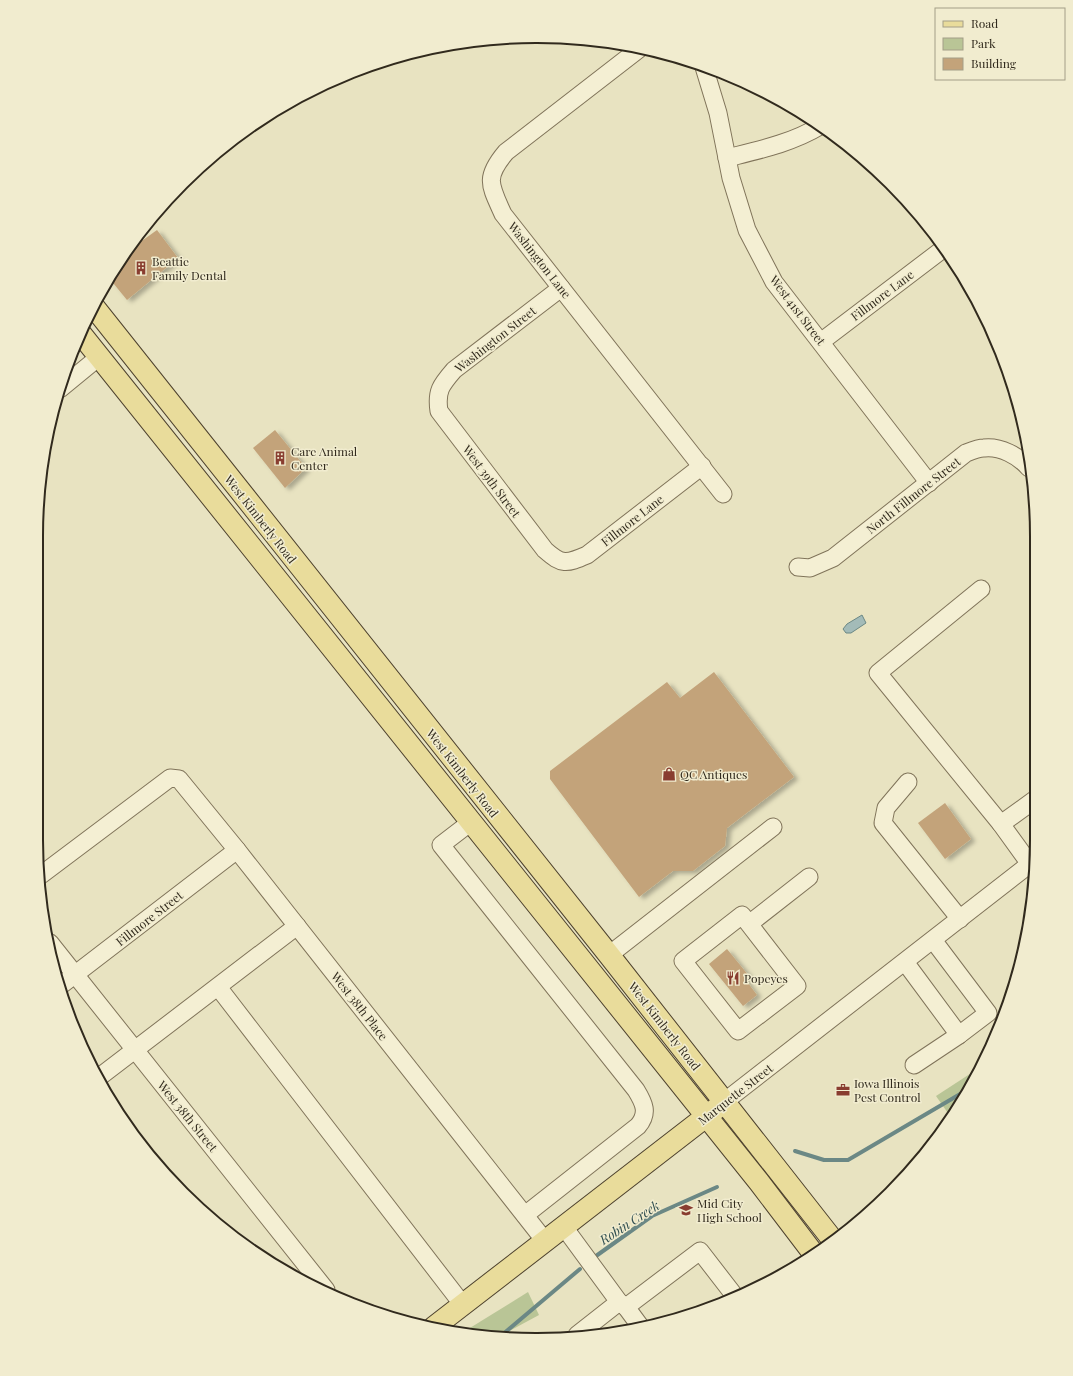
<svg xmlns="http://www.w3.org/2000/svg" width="1073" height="1376" font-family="'Playfair Display',serif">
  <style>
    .green { fill: #b9c596 }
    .water { fill: #a3bbb8; stroke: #6b8885 }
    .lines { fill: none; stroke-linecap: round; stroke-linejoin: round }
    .stream { stroke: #6b8885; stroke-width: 4 }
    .building { fill: #c3a37a; filter: url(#shadow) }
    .minor-casing { stroke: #80745a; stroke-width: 19 }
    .major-casing { stroke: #4e422e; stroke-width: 23 }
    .minor { stroke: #f4efd3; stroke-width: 17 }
    .major { stroke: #e9dc9b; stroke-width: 21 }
    .labels { text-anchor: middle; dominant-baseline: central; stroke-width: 3; stroke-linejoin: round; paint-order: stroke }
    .street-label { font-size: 12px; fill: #312a1d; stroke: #f1eccf }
    .poi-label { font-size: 12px; fill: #312a1d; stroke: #f1eccf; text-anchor: start }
    .water-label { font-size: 13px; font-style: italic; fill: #2e4d4f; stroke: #f1eccf }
    .rim { fill: none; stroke: #312a1d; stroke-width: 2 }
  </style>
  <defs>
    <filter id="shadow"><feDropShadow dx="4.5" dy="2.5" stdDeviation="2" flood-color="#0004"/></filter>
  </defs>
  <rect width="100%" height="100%" fill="#e8e3c1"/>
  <g class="green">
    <polygon points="979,1068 953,1118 952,1119 936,1096"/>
    <polygon points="528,1292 539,1315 502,1335 465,1331"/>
  </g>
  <polygon class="water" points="862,615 866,623 851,633 846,633 843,629 847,624"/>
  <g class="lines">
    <g class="stream">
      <polyline points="795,1151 824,1160 848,1160 967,1090"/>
      <polyline points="596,1256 652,1216 717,1187"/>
      <polyline points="502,1335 580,1269"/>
    </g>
  </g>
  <g class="building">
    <polygon points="157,230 178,258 127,300 109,278 125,253"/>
    <polygon points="275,430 306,468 285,488 253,448"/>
    <polygon points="714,672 794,777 727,828 725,846 693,871 673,871 639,897 550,779 550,771 667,682 680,698"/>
    <polygon points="945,803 971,839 945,859 918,823"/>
    <polygon points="727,949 749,976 745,979 757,995 743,1006 709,964"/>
  </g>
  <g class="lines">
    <g class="minor-casing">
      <g id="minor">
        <path d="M639,49L506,152C484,178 490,185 503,214L723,494"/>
        <polyline points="704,67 718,113 731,178 747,230 774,282 929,483"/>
        <path d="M727,158C759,150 792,143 820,126"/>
        <path d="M561,288L454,370C441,385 436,391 439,411L545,550C562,565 566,564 587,555L702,466"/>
        <polyline points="822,341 943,249"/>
        <polyline points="60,389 99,357"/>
        <path d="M798,567L810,568L833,558L966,453C971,451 978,448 984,448C1000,446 1019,456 1029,468"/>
        <polyline points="981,589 878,673 1001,824 1030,864"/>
        <polyline points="908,782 886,808 883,823 960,919"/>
        <path d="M471,822L441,845L636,1090C644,1103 649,1113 638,1126L525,1215"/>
        <polyline points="1001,824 1037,798"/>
        <polyline points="41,875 170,778 179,779 237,850 545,1241"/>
        <polyline points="749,924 742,915 683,961 738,1031 797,986 749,924 809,877"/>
        <polyline points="50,943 326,1290"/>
        <polyline points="609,955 773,827"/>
        <polyline points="905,962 959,1035 988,1013 933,940"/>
        <polyline points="60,986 237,850"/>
        <polyline points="218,987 463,1305"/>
        <polyline points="914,1065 959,1035"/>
        <polyline points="98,1078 297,926"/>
        <polyline points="724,1102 1035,860"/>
        <polyline points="564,1227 619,1302 626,1307 700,1251 734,1295"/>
        <polyline points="626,1307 640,1326"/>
        <polyline points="577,1335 619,1302"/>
      </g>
    </g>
    <g class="major-casing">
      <g id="major">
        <polyline points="94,307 609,955 832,1239"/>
        <polyline points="81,334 759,1182 813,1253"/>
        <polyline points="434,1327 717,1108"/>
      </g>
    </g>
    <use href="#minor" class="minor"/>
    <use href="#major" class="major"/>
  </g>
  <defs>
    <g id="building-bare" transform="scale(1.08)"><path d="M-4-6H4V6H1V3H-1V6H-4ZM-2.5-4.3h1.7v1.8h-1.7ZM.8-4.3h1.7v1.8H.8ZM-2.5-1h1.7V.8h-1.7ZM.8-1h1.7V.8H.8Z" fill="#893d30" stroke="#f1eccf" stroke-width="2.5" paint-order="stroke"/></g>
    <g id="shop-bare" transform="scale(1.08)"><path d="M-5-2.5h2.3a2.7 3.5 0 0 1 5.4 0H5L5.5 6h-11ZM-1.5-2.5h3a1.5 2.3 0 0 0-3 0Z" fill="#893d30" stroke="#f1eccf" stroke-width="2.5" paint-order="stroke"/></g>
    <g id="restaurant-bare" transform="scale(1.08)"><path d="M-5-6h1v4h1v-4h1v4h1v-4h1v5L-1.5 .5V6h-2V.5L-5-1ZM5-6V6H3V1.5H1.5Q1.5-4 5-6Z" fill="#893d30" stroke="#f1eccf" stroke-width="2.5" paint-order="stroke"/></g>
    <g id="office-bare" transform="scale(1.08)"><path d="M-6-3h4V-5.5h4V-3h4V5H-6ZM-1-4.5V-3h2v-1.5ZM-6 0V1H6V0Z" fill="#893d30" stroke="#f1eccf" stroke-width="2.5" paint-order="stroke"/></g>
    <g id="school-bare" transform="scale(1.08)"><path d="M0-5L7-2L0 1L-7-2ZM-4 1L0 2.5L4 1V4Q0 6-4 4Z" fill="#893d30" stroke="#f1eccf" stroke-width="2.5" paint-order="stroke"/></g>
  </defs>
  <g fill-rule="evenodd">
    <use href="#building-bare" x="141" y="268"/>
    <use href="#building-bare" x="280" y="458"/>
    <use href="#shop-bare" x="669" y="774"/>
    <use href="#restaurant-bare" x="733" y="978"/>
    <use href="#office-bare" x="843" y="1090"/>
    <use href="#school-bare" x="686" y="1210"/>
  </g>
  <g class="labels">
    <g class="street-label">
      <text transform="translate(540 260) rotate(52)">Washington Lane</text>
      <text transform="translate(882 295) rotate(-37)">Fillmore Lane</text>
      <text transform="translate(798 310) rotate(53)">West 41st Street</text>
      <text transform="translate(495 339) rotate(-38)">Washington Street</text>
      <text transform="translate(492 481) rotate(53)">West 39th Street</text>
      <text transform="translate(913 495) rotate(-38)">North Fillmore Street</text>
      <text transform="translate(261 519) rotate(52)">West Kimberly Road</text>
      <text transform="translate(632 520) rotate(-38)">Fillmore Lane</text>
      <text transform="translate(463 773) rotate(52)">West Kimberly Road</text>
      <text transform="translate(149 918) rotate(-38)">Fillmore Street</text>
      <text transform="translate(360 1006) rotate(52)">West 38th Place</text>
      <text transform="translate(665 1026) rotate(52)">West Kimberly Road</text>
      <text transform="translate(735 1094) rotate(-38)">Marquette Street</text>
      <text transform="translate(188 1116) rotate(51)">West 38th Street</text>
    </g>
    <g class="poi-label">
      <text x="152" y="261">Beattie<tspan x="152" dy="14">Family Dental</tspan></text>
      <text x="291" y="451">Care Animal<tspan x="291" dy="14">Center</tspan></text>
      <text x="680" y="774">QC Antiques</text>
      <text x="744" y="978">Popeyes</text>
      <text x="854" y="1083">Iowa Illinois<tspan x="854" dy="14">Pest Control</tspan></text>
      <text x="697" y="1203">Mid City<tspan x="697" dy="14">High School</tspan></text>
    </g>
    <g class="water-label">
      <text transform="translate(629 1222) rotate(-33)">Robin Creek</text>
    </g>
  </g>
  <path d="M0 0H1073V1376H0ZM536 43H537A493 493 0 0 1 1030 536V840A493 493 0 0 1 537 1333H536A493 493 0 0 1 43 840V536A493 493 0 0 1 536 43Z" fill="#f1eccf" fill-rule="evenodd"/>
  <path class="rim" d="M536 43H537A493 493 0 0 1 1030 536V840A493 493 0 0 1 537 1333H536A493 493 0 0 1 43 840V536A493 493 0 0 1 536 43Z"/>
  <rect x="935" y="8" width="130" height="72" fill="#f1eccf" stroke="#a49e88"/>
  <rect x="943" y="21" width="20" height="6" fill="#e9dc9b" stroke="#a49e88"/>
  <text x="971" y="28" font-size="12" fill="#312a1d">Road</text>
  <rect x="943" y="38" width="20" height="12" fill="#b9c596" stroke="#a49e88"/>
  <text x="971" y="48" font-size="12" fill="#312a1d">Park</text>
  <rect x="943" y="58" width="20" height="12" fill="#c3a37a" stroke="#a49e88"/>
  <text x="971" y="68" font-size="12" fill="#312a1d">Building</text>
</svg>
